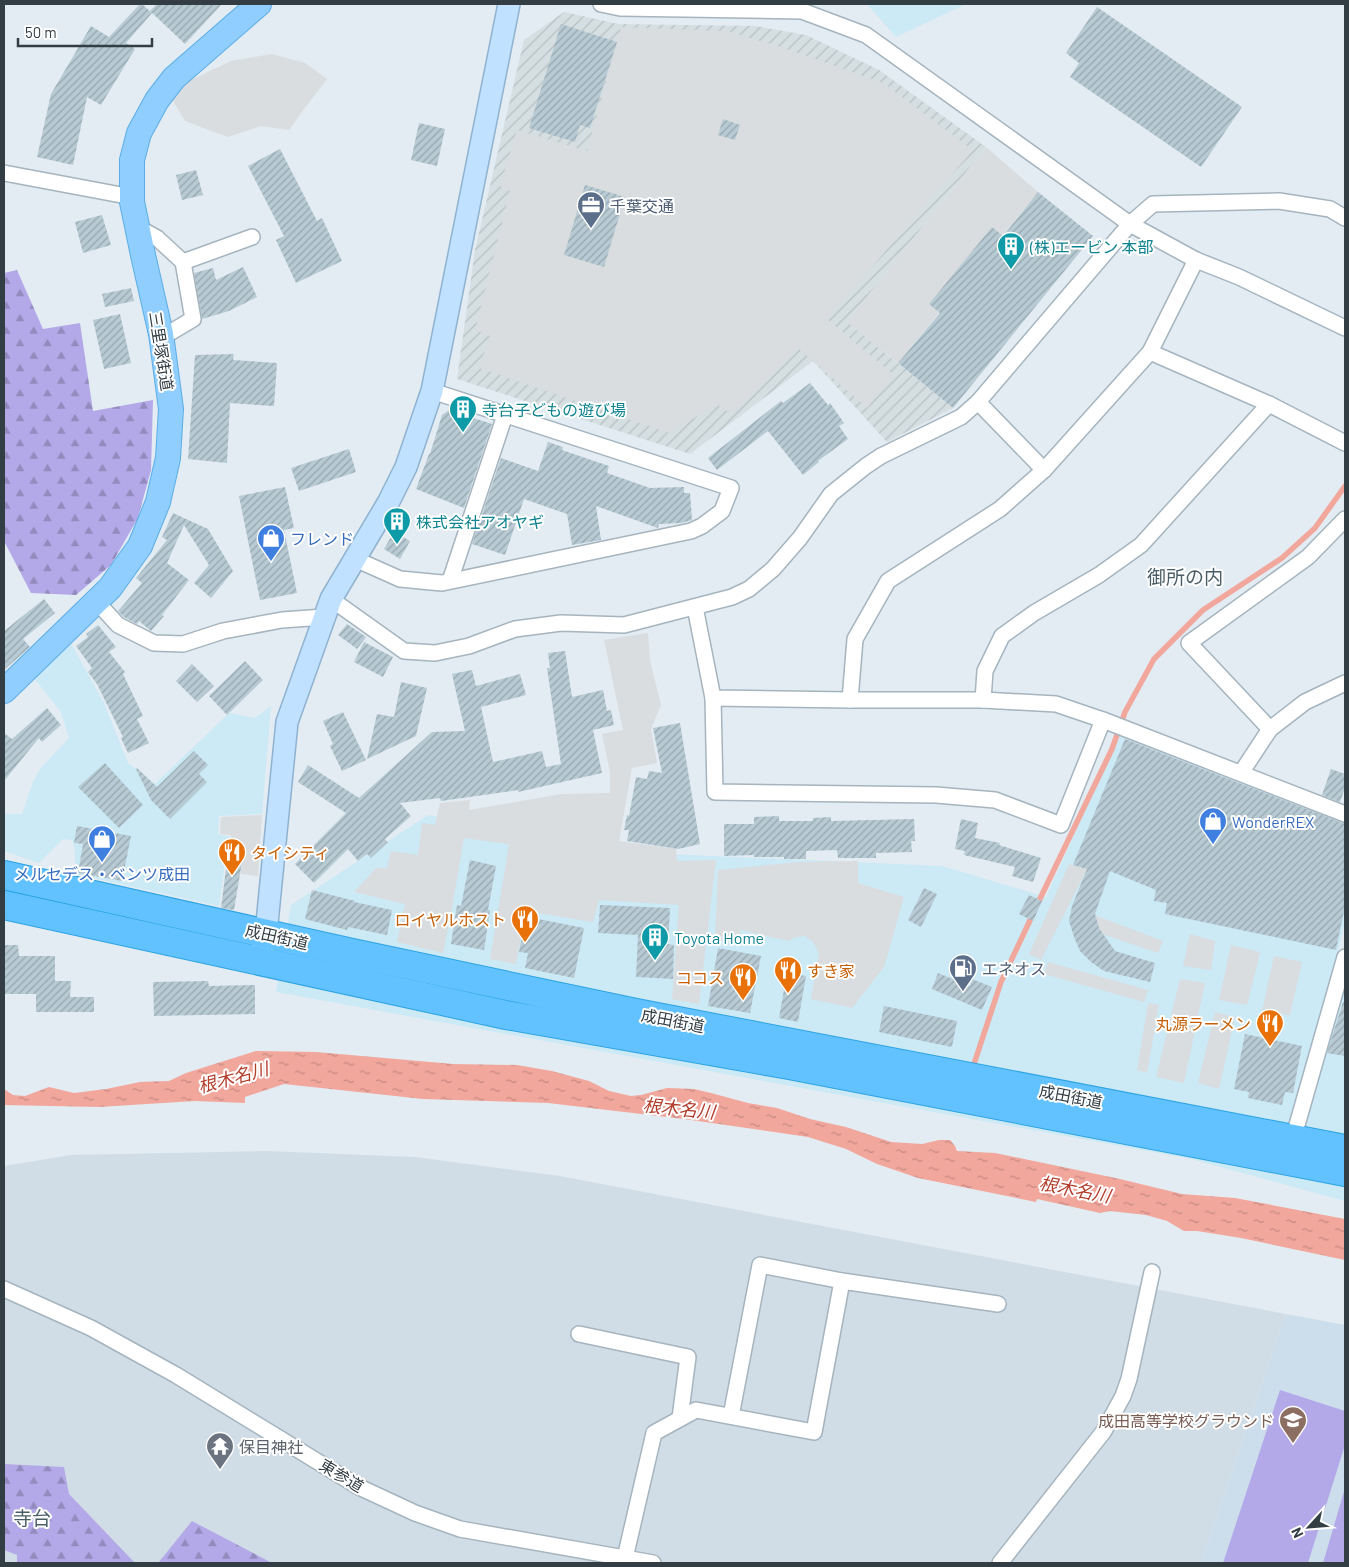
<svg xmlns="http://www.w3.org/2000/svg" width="1349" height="1567" font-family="Barlow,'Noto Sans JP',sans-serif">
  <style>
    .residential { fill: #d1dde6 }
    .commercial { fill: #cce9f6 }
    .industrial { fill: url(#industrial-furrows) }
    .education { fill: #ccdeec }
    .forest { fill: url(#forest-firs) }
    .garden { fill: #b4a9e8 }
    .parking { fill: #d9dddf }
    .water { fill: url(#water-ripples) }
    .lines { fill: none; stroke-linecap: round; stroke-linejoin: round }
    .stream { stroke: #f2a79c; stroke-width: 5.5 }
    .building { fill: url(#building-hatch) }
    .street-casing { stroke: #a5b4be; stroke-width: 18 }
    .secondary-casing { stroke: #8fb2d0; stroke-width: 24 }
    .primary-casing { stroke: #5cade7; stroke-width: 26 }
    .highway-casing { stroke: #2da3e2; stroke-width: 30 }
    .street { stroke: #fff; stroke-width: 15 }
    .secondary { stroke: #c0e1ff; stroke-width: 21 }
    .primary { stroke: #8fceff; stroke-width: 24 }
    .highway { stroke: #61c2ff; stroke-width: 28 }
    .labels { text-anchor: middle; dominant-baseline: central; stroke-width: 4; stroke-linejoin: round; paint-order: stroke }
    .service-label { font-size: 16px; fill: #4e5e75; stroke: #fff; text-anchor: start }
    .culture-label { font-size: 16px; fill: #0d838f; stroke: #fff; text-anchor: start }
    .street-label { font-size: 16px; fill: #333e44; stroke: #fff }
    .shop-label { font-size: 16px; fill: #366cbe; stroke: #fff; text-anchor: start }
    .food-label { font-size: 16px; fill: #c56008; stroke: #fff; text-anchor: end }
    .education-label { font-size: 16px; fill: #785e54; stroke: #fff; text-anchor: end }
    .worship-label { font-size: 16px; fill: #5b616d; stroke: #fff; text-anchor: start }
    .water-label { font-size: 18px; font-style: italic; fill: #b23d2a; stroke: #fff }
    .quarter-label { font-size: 19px; fill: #4a5e67; stroke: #fff }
  </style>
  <defs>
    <pattern id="industrial-furrows" width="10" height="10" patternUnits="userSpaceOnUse" patternTransform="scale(1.25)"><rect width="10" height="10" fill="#d5dee1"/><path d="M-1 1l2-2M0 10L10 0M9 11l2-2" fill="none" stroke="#b7c0c2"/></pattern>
    <pattern id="forest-firs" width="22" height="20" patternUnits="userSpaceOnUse" patternTransform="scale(1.25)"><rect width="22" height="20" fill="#b4a9e8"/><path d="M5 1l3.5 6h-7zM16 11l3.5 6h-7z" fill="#938bbe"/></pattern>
    <pattern id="water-ripples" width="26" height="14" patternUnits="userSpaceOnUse" patternTransform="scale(1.25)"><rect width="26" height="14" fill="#f2a79c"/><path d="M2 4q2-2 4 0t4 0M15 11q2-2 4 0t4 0" fill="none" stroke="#c58981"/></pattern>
    <pattern id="building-hatch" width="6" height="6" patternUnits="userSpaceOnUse" patternTransform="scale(1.25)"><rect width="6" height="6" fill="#b8cbd4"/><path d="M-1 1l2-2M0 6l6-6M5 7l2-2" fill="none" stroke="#96a6ae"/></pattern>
  </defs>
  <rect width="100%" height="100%" fill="#e3ecf2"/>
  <polygon class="residential" points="267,1151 415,1157 560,1176 1286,1314 1201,1563 4,1563 4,1166 71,1155"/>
  <g class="commercial">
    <polygon points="867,4 966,4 896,37"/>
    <polygon points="70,642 104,703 128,763 155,784 229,713 255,718 271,706 262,814 219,816 218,834 229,836 219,906 75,874 75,850 72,840 63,839 39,863 4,851 4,814 22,814 33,782 40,769 69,738 61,712 33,677"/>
    <polygon points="1121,731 1345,824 1345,919 1337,957 1345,959 1345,1201 1191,1159 276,992 291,905 428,815 623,852 942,866 1046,897"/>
  </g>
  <polygon class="industrial" points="564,12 618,24 755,26 806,35 879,70 986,147 847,322 953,408 887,442 813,361 690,454 457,379 475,250 524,40"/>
  <polygon class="education" points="1286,1314 1345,1325 1345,1563 1201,1563"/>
  <g class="forest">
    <polygon points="17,270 43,329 80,323 93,411 153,400 151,470 138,518 111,565 76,595 31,593 4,541 4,273"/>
    <polygon points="4,1464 64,1467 69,1494 135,1563 17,1563 17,1555 4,1550"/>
    <polygon points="192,1521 272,1563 158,1563"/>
  </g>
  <g class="garden">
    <polygon points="1280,1390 1345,1411 1345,1445 1308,1563 1223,1563"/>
    <polygon points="1345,1488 1345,1563 1323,1563"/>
  </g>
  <g class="parking">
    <polygon points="621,27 727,31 778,46 883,83 973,150 827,319 894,375 867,408 798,348 732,415 717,404 669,433 479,368 490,336 475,330 510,191 500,186 517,130 587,151"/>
    <polygon points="272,54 305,63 327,79 304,109 289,130 261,126 228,137 185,121 172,99 187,82 231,61"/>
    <polygon points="986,147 1038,192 898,363 847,322"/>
    <polygon points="648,633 650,661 661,705 651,729 657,763 632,768 619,841 676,849 677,861 716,860 699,1004 672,999 679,905 599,900 593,922 526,911 516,964 490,959 509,844 464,838 451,914 443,953 397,942 405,904 354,892 376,868 387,868 391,851 418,855 422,823 435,825 440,803 470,800 469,810 562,794 610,793 610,772 602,734 623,730 604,640"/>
    <polygon points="262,815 258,876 241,874 242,861 228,859 231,835 220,834 221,817"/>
    <polygon points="858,861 858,883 904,897 884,967 852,1008 811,999 819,953 813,942 805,936 795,937 789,941 741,930 738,943 715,940 718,870 798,862"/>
    <polygon points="1069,864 1087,869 1041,960 1029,954"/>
    <polygon points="1076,908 1163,941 1158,953 1073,924"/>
    <polygon points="1190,934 1215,941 1211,970 1183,966"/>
    <polygon points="1231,945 1260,952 1247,1005 1219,1000"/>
    <polygon points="1274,956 1302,962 1290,1015 1262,1011"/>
    <polygon points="1048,962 1148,990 1144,1002 1044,974"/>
    <polygon points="1180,979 1205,983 1184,1083 1156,1077"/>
    <polygon points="1148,1003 1159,1005 1147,1073 1137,1070"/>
    <polygon points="1215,1012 1235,1017 1219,1089 1198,1083"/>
  </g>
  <polygon class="water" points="256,1051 316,1052 453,1064 517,1065 552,1071 589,1081 609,1091 631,1096 641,1095 667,1088 694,1089 711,1093 748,1103 777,1108 810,1119 846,1127 891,1142 922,1144 939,1140 950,1140 955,1146 957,1151 995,1153 1120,1179 1182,1194 1235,1198 1345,1219 1345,1260 1241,1238 1197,1231 1184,1231 1167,1221 1146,1215 1110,1211 1100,1213 1037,1199 1036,1202 918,1178 877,1164 846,1149 808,1137 684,1119 548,1103 423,1099 284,1084 245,1097 245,1103 195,1101 99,1107 4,1105 4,1089 13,1095 25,1096 49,1087 74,1093 106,1089 140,1082 169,1081 186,1073"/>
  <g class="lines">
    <g class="stream">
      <polyline points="1037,905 1112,749 1125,712 1154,659 1203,610 1282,558 1315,528 1345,486"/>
      <polyline points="972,1070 1001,982 1033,914"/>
    </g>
  </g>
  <g class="building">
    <polygon points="140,4 142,4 152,13 126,43 135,49 101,105 87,97 73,165 37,157 51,94 91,26 109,37"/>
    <polygon points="157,4 222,4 185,44 150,11"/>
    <polygon points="1097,7 1242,107 1201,167 1070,77 1079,63 1066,53"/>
    <polygon points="561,24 617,42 590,128 580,125 575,142 529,128"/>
    <polygon points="723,119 740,125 735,140 718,135"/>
    <polygon points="419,123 445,129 437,166 411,160"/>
    <polygon points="280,149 317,221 322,218 342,261 296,283 276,240 284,236 248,166"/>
    <polygon points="196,170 203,195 182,200 176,175"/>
    <polygon points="585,185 625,197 604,267 564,255"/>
    <polygon points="1038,192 1093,236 953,408 898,363 940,313 929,304 992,227 1003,236"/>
    <polygon points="102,215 111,245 83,253 75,222"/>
    <polygon points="243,267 257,297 229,311 202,319 194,273 213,268 216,280"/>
    <polygon points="131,288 134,301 105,307 102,294"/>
    <polygon points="120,314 131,363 104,369 93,320"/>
    <polygon points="234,354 233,360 277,363 274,406 230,403 227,463 188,459 195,355"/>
    <polygon points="810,383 828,405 830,403 844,423 839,426 848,439 818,461 819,462 803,475 768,431 717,470 708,458 781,401 783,403"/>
    <polygon points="449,410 492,424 464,508 416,489 429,454 430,454 442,415"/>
    <polygon points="548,442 563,447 562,450 609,466 607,473 650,488 684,487 684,493 690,493 692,520 681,523 659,524 658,528 596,506 601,540 572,545 567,514 524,499 505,555 472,544 501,458 538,471"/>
    <polygon points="349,449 356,472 299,491 291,468"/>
    <polygon points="285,487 294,528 284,530 297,593 260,600 239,496"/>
    <polygon points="173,513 208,529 233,571 211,598 194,583 209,565 184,525 167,563 189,580 162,615 164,616 151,631 139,621 137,624 124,617 118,611 142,583 136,578 167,540 162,537"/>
    <polygon points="394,532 410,541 400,559 384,549"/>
    <polygon points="44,599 55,613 23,639 30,647 4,670 4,631"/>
    <polygon points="347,624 366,637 357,649 338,635"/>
    <polygon points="98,625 116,647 109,652 125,672 123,674 143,716 137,719 149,743 128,753 121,738 123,737 97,684 88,672 92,668 76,646 88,637 86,634"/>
    <polygon points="364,642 393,657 383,677 354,662"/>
    <polygon points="565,651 572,697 603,690 607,711 611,710 614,725 593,730 602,773 518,792 518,790 441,801 440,798 400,803 411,816 385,839 388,842 371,858 367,854 358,861 348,849 314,883 295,864 346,813 298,782 308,765 359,798 432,732 465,731 452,674 472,670 476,686 520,674 526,695 481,707 493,762 542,751 546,767 561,764 547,668 550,668 548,653"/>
    <polygon points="245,661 263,680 227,715 209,696"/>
    <polygon points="192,664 214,686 197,702 176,681"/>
    <polygon points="401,682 427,688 416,736 367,759 377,714 394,717"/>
    <polygon points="47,708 61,725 42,742 39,738 4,781 4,733 12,739"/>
    <polygon points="343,712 366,760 342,771 330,746 333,744 323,721"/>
    <polygon points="680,723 700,844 678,849 627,841 629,830 624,830 627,815 629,816 636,777 647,779 649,771 662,773 653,728"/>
    <polygon points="1125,739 1345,824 1345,906 1336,950 1165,914 1167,903 1154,901 1156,890 1110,871 1095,914 1099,928 1115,951 1155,963 1150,982 1104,971 1091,962 1080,951 1074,937 1069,921 1072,906 1087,869 1073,865"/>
    <polygon points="194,751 208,765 199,774 207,782 170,819 151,800 136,769 137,768 157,787"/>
    <polygon points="105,763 143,805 119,828 78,787"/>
    <polygon points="1331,769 1345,774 1345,788 1340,802 1322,795"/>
    <polygon points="779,816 779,821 813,821 813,818 831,817 831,821 914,819 915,841 911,841 912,852 876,853 876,858 838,858 837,850 806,851 806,859 784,859 784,857 754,857 754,855 724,856 724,824 754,824 754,817"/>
    <polygon points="961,819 978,823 975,838 1000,843 999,845 1041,858 1033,882 1012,876 1015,867 964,855 965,851 955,849"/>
    <polygon points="77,826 131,836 122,881 78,873 83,844 74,843"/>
    <polygon points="470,860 496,866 488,910 490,910 484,950 451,944 457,905 461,906"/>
    <polygon points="227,861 242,862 234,910 221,908"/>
    <polygon points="924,888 937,894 921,927 908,920"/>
    <polygon points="312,890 355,901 354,902 392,910 387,935 348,927 347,930 305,919"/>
    <polygon points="1029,895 1042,901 1033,921 1019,914"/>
    <polygon points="600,905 670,908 668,944 674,945 673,979 636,977 638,935 598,933"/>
    <polygon points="533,918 584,928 574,978 525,968 528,953 519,952 523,932 530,933"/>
    <polygon points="4,945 18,945 19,956 55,956 55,981 71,981 70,997 94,997 94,1012 36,1012 36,994 4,994"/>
    <polygon points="718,948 761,956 750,1013 708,1006"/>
    <polygon points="787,973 806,976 798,1022 779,1018"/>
    <polygon points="938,973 970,986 972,979 992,987 982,1010 932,989"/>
    <polygon points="208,981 209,986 255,985 255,1014 154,1016 153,982"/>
    <polygon points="1343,1002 1345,1003 1345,1056 1327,1053"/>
    <polygon points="884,1006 957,1021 952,1047 879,1032"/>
    <polygon points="1245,1034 1302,1046 1293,1093 1285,1092 1282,1105 1248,1098 1249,1092 1234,1089"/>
  </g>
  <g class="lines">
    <g class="street-casing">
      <g id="street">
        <polyline points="601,4 620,8 802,11 866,35 1130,224 1196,260 1239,277 1345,328"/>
        <polyline points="4,173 132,197"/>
        <polyline points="137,227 157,238 183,262 193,319 161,338"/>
        <polyline points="183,262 252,237"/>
        <polyline points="1150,352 1269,404 1345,443"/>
        <polyline points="978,402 1044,470"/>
        <polyline points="355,559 400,579 442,583 691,531 702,526 722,511 731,488 432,391"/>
        <polyline points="450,581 505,415"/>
        <polyline points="331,599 404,651 435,653 469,646 515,629 561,623 624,625 732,597 749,589 773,569 800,538 831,494 866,466 881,456 961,417 978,402 1130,224 1153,204 1279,201 1330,209 1345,218"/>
        <polyline points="96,601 118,625 154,643 183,644 223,631 282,620 324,617"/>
        <polyline points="695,607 713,698 850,700 855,639 888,581 1000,509 1044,470 1150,352 1196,260"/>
        <polyline points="713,698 715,792 936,795 995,800 1061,825 1103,720"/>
        <polyline points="850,700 983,700 1056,704 1103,720 1345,814"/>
        <polyline points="983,700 985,671 1002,636 1034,613 1099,575 1141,545 1269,404"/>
        <polyline points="1270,729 1189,643 1308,557 1345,519"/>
        <polyline points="1241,773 1270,729 1305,702 1345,683"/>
        <polyline points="1293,1139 1345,957"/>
        <polyline points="4,1289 91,1328 176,1375 359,1487 415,1513 460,1529 653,1563"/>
        <polyline points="579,1334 688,1357 680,1418"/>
        <polyline points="731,1416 760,1265 842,1281"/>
        <polyline points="625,1558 654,1433 696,1410 814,1432 842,1281 998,1304"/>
        <polyline points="1000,1563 1104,1431 1123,1396 1129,1379 1152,1272"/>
      </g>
    </g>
    <g class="secondary-casing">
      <polyline id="secondary" points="263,948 266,933 287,722 331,599 388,503 406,467 432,391 509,4"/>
    </g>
    <g class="primary-casing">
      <polyline id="primary" points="4,691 110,588 140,546 158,502 168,458 171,409 161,334 143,255 132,202 132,160 139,133 157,100 174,78 259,4"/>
    </g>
    <g class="highway-casing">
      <g id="highway">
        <polyline points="4,875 352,953 636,1013 1345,1149"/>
        <polyline points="4,905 506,1015 789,1065 1345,1172"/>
      </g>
    </g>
    <use href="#street" class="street"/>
    <use href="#secondary" class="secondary"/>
    <use href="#primary" class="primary"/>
    <use href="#highway" class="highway"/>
  </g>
  <defs>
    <g id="office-pin" transform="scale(1.4375)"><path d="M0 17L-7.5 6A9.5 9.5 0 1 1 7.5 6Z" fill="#5c6f8a" stroke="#fff"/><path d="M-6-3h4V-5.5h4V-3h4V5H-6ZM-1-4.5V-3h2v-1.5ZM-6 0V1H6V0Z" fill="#fff"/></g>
    <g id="building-pin" transform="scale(1.4375)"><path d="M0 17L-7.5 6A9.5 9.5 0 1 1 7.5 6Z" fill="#0f9aa8" stroke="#fff"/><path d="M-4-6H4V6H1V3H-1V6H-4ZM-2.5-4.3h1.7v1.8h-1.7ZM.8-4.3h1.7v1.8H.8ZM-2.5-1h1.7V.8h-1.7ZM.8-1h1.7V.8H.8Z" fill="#fff"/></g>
    <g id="shop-pin" transform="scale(1.4375)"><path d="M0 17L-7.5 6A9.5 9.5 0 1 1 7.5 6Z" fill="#3f7fe0" stroke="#fff"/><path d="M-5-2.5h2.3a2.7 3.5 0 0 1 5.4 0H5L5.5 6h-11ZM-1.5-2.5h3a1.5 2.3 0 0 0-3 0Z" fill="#fff"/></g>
    <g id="restaurant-pin" transform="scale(1.4375)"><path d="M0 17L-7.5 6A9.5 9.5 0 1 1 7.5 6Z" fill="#e8710a" stroke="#fff"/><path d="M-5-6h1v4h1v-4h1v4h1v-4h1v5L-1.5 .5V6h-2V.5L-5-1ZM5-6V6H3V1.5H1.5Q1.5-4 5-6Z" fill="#fff"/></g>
    <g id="fuel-pin" transform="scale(1.4375)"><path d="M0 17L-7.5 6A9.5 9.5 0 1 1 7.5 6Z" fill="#5c6f8a" stroke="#fff"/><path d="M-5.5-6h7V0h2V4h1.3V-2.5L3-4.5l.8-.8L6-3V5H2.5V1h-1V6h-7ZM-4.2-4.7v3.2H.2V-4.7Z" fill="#fff"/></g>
    <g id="school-pin" transform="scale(1.4375)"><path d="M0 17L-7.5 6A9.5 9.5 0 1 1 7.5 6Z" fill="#8d6e63" stroke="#fff"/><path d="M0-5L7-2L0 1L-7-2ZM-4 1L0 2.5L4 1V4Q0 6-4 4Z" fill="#fff"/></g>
    <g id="temple-pin" transform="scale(1.4375)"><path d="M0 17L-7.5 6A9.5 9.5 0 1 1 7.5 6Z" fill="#6b7280" stroke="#fff"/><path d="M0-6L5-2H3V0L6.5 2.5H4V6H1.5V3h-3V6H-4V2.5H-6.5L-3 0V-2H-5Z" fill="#fff"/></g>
  </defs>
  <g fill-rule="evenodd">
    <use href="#office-pin" x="591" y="205"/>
    <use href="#building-pin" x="1011" y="246"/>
    <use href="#building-pin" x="463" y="409"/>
    <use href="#building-pin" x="397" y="521"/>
    <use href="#shop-pin" x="271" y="538"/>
    <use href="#shop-pin" x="1213" y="821"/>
    <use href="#shop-pin" x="102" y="839"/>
    <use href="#restaurant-pin" x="232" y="852"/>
    <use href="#restaurant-pin" x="525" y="919"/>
    <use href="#building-pin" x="655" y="937"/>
    <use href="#fuel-pin" x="963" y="968"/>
    <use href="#restaurant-pin" x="788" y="970"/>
    <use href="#restaurant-pin" x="743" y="977"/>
    <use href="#restaurant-pin" x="1270" y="1023"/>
    <use href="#school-pin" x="1293" y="1420"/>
    <use href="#temple-pin" x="220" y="1446"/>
  </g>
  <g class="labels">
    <g class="service-label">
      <text x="610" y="205">千葉交通</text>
      <text x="982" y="968">エネオス</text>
    </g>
    <g class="culture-label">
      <text x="1030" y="246">(株)エービン 本部</text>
      <text x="482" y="409">寺台子どもの遊び場</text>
      <text x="416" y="521">株式会社アオヤギ</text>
      <text x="674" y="937">Toyota Home</text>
    </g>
    <g class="street-label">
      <text transform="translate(162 351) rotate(81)">三里塚街道</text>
      <text transform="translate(277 936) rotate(13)">成田街道</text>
      <text transform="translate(673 1020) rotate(11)">成田街道</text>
      <text transform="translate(1071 1096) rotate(11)">成田街道</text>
      <text transform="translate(342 1475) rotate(31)">東参道</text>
    </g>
    <g class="shop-label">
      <text x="290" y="538">フレンド</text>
      <text x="1232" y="821">WonderREX</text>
      <text x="102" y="873" text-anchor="middle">メルセデス・ベンツ成田</text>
    </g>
    <g class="food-label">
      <text x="251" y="852" text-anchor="start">タイシティ</text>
      <text x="506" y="919">ロイヤルホスト</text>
      <text x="807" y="970" text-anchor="start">すき家</text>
      <text x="724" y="977">ココス</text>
      <text x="1251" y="1023">丸源ラーメン</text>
    </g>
    <g class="education-label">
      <text x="1274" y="1420">成田高等学校グラウンド</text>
    </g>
    <g class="worship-label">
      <text x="239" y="1446">保目神社</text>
    </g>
    <g class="water-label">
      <text transform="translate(233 1077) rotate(-15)">根木名川</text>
      <text transform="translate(679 1108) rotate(6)">根木名川</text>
      <text transform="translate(1075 1189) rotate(11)">根木名川</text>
    </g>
    <g class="quarter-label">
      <text x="1185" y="576">御所の内</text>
      <text x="32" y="1517">寺台</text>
    </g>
  </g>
  <rect width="1349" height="1567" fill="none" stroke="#333e44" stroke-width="10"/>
  <g transform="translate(1309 1527) rotate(244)" stroke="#ffffff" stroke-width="4" paint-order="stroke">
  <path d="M0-4L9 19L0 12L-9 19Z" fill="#333e44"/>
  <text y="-8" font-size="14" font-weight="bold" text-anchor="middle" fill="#333e44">N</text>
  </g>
  <path d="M18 38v8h134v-8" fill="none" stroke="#333e44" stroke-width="2.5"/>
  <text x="25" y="38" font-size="15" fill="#333e44" stroke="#ffffff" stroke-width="4" paint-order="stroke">50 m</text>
</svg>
